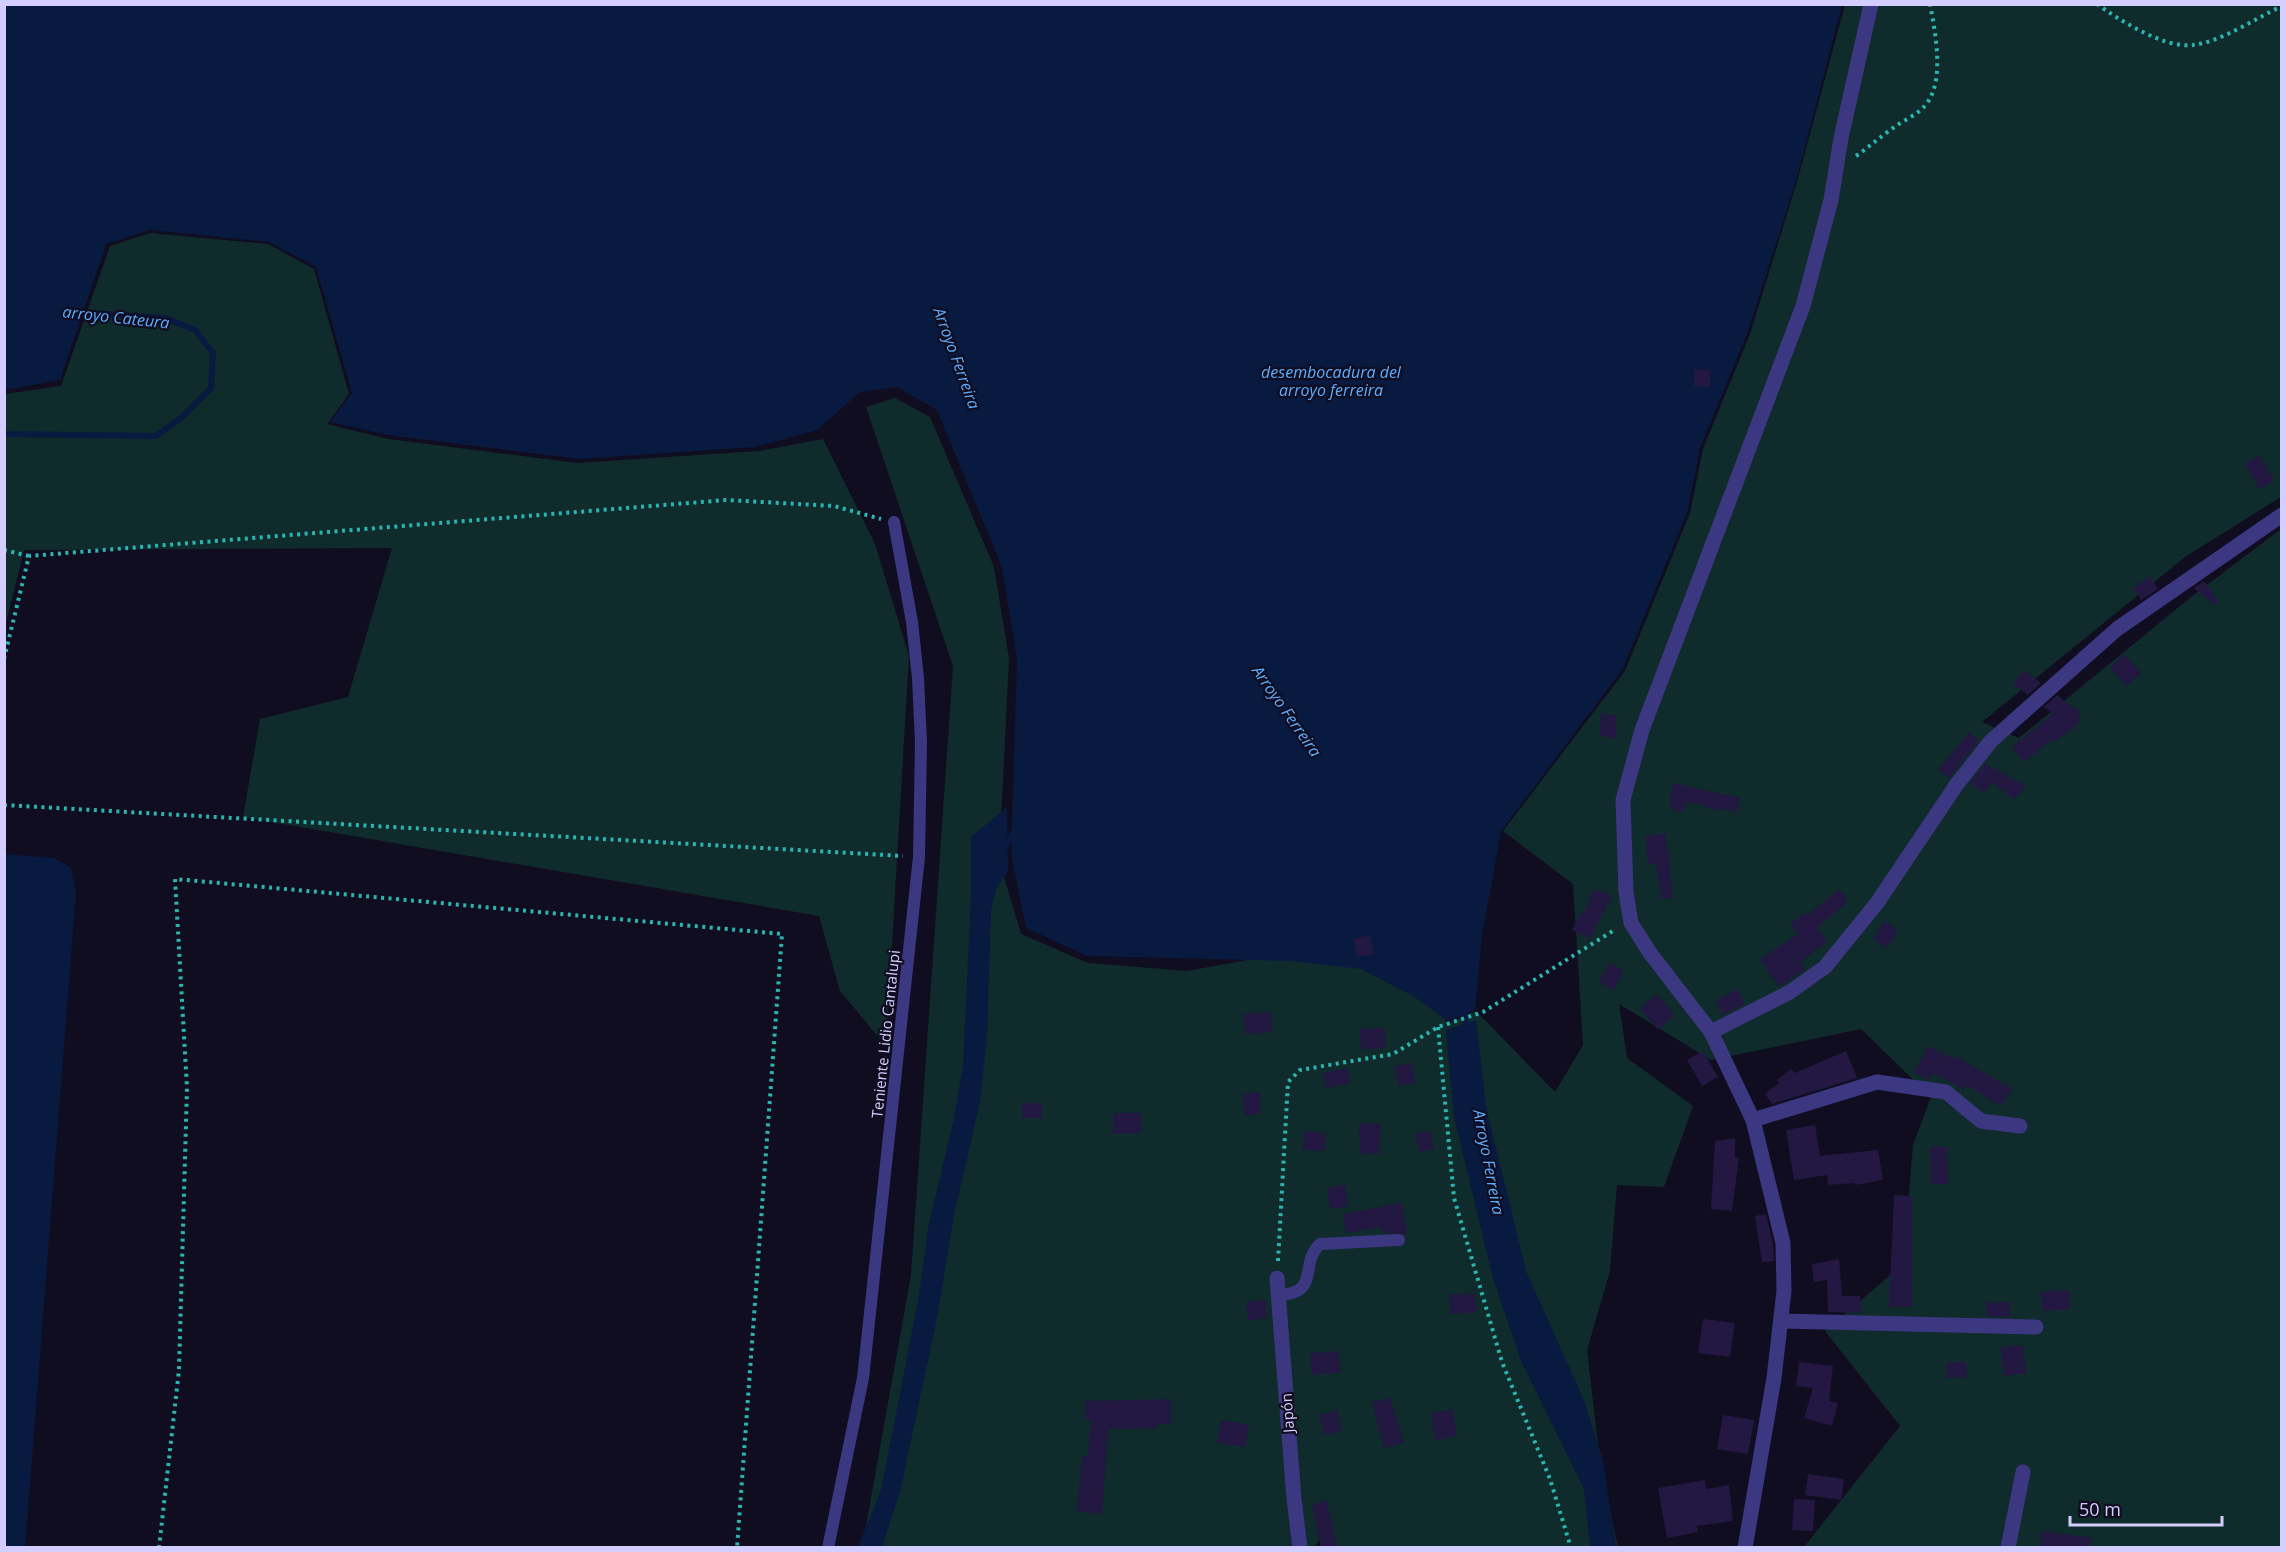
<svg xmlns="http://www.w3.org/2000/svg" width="2286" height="1552" font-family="'Open Sans',sans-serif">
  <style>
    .green { fill: #102b2b }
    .water { fill: #081a3f }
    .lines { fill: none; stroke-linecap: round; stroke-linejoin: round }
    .stream { stroke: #081a3f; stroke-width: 6 }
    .building { fill: #221842 }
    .path { stroke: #2bb5b1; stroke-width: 4; stroke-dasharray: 3 4.5; stroke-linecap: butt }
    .service { stroke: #3c3781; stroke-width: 12 }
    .minor { stroke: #3c3781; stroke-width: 15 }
    .labels { text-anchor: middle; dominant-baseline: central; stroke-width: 4.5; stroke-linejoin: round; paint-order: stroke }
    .street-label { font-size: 15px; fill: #d4cdff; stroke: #110d21 }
    .water-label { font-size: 16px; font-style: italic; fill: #5baeff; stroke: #110d21 }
  </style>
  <rect width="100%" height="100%" fill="#110d21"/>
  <g class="green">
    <polygon points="1845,5 2281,5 2281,497 2185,557 1982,722 2019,738 2191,597 2281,529 2281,1547 1804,1547 1900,1426 1825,1331 1903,1264 1913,1145 1931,1097 1861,1029 1711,1060 1619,1004 1627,1058 1693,1106 1664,1187 1617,1185 1610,1271 1587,1350 1601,1470 1618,1547 1322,1548 1320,1538 1314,1548 862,1548 911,1275 953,666 866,407 895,398 930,417 994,567 1009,659 999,860 1021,934 1088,963 1187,971 1292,952 1358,955 1416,989 1448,1023 1476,1011 1555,1092 1583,1045 1573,884 1503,831 1625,671 1690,513 1703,449 1750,334 1797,182"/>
    <polygon points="150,233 268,244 314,269 349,394 327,424 388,439 577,463 759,451 823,439 875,544 909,656 886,1046 840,991 819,916 243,817 260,719 348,697 392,548 24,550 5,627 5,394 61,386 110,246"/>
  </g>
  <g class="water">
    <polygon points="5,5 1842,5 1796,181 1747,334 1700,448 1687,513 1622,670 1501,831 1482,936 1475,1010 1448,1021 1413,996 1361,969 1293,961 1087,956 1026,928 1011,854 1017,658 1002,567 937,410 897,387 860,392 817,430 755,447 579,459 388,435 330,422 352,393 316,267 269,242 150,230 106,244 60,380 5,390"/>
    <polygon points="1007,807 1008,871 996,889 991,910 987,1036 980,1102 954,1215 938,1313 900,1492 882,1547 858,1547 881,1490 918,1301 929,1223 953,1123 963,1066 971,897 971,837"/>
    <polygon points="4,854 54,858 71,868 76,892 25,1548 4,1547"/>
    <polygon points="1476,1020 1486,1107 1526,1271 1583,1398 1603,1460 1616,1547 1590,1547 1584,1489 1521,1361 1493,1278 1454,1117 1446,1030"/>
  </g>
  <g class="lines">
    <g class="stream">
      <polyline points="4,434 156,436 181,418 211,388 213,353 195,330 165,318 75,312"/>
      <polyline points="1004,849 1015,829"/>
      <polyline points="1462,1008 1465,1014 1466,1029"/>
    </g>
  </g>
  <g class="building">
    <polygon points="1694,369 1710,370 1710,387 1694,386"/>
    <polygon points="2259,455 2274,480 2260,489 2245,464"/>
    <polygon points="2150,577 2158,589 2141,600 2133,588"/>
    <polygon points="2204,581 2218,601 2214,605 2194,588"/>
    <polygon points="2124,654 2141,673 2126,686 2110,667"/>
    <polygon points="2024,670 2041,683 2028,695 2013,683"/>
    <polygon points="2057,695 2082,714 2077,717 2081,722 2054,742 2052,739 2024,762 2012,747 2053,714 2044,707"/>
    <polygon points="1601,713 1617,715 1616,738 1600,736"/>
    <polygon points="1969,732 1979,741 1949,778 1938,770"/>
    <polygon points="1985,764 2026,786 2014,800 1992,782 1984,793 1970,783"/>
    <polygon points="1672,783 1740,798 1737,812 1715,808 1713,811 1704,805 1687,802 1681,813 1670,807"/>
    <polygon points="1665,834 1667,851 1669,851 1672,898 1662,899 1655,863 1648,864 1646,836"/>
    <polygon points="1594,889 1612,896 1590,939 1572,930 1581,912 1584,914"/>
    <polygon points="1839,889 1848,901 1817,928 1827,941 1800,962 1805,969 1779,987 1760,959 1798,934 1790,924 1806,912 1808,915"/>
    <polygon points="1884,921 1898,930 1887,948 1873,939"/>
    <polygon points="1370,935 1374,954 1357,957 1353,939"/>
    <polygon points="1609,963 1624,970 1614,990 1599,982"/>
    <polygon points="1737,989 1745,1004 1723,1015 1716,1001"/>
    <polygon points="1656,994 1675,1015 1658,1030 1640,1009"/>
    <polygon points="1271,1012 1272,1032 1245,1034 1244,1014"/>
    <polygon points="1385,1028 1386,1048 1361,1049 1360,1029"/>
    <polygon points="1928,1046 1954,1059 1955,1056 2012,1089 2001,1106 1967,1085 1964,1090 1933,1073 1929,1080 1914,1073"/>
    <polygon points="1703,1051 1718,1077 1702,1086 1687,1060"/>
    <polygon points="1846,1051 1857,1078 1772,1104 1765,1094 1779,1083 1777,1080 1791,1069 1795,1073"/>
    <polygon points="1411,1062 1416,1082 1399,1086 1394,1067"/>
    <polygon points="1348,1068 1350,1083 1326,1088 1323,1073"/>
    <polygon points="1243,1093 1260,1093 1260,1114 1244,1115"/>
    <rect x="1022" y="1103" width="20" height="15"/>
    <polygon points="1113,1113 1141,1113 1141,1133 1113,1134"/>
    <polygon points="1359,1123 1380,1124 1379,1154 1360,1153"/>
    <polygon points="1815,1125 1820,1156 1878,1150 1883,1180 1855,1185 1854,1183 1828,1185 1827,1175 1794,1180 1786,1130"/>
    <polygon points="1304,1131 1326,1133 1325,1151 1303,1150"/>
    <polygon points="1430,1131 1434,1149 1419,1152 1415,1134"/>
    <polygon points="1735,1138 1735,1158 1739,1158 1732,1211 1711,1209 1715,1141"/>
    <polygon points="1930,1147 1947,1147 1948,1184 1931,1184"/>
    <polygon points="1345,1185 1348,1206 1330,1209 1327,1188"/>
    <polygon points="1894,1195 1912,1196 1912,1307 1889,1307"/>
    <polygon points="1402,1203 1407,1234 1382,1233 1381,1227 1346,1233 1343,1214"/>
    <polygon points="1766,1214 1773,1244 1774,1261 1762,1262 1755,1216"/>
    <polygon points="1839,1259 1842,1296 1860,1296 1861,1313 1828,1312 1827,1280 1814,1282 1812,1264"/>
    <polygon points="2069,1290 2070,1309 2042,1311 2041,1292"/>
    <polygon points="1475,1293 1476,1312 1450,1314 1449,1295"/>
    <polygon points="1266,1300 1267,1318 1248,1320 1246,1302"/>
    <polygon points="2010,1302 2010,1317 1986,1316 1986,1303"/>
    <polygon points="1703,1319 1735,1323 1730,1357 1698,1353"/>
    <polygon points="2023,1345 2026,1373 2004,1376 2001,1347"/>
    <polygon points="1338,1351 1341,1372 1312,1375 1310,1353"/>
    <polygon points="1799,1362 1833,1366 1829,1401 1838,1403 1832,1426 1804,1418 1813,1388 1796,1386"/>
    <polygon points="1966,1362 1967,1377 1947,1378 1946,1363"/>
    <polygon points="1390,1398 1404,1443 1384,1448 1372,1402"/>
    <polygon points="1171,1399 1171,1424 1157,1424 1157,1428 1108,1429 1102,1514 1077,1511 1082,1456 1088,1456 1091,1419 1085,1419 1085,1401"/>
    <polygon points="1452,1409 1457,1436 1435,1440 1431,1413"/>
    <polygon points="1337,1410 1342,1430 1324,1435 1319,1415"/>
    <polygon points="1723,1415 1754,1420 1748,1454 1717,1449"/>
    <polygon points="1221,1420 1249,1425 1245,1447 1217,1443"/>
    <polygon points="1808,1474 1844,1479 1841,1500 1805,1495"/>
    <polygon points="1705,1480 1706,1489 1729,1485 1733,1521 1697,1526 1698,1532 1667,1538 1658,1488"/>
    <polygon points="1794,1499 1815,1500 1813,1531 1792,1530"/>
    <polygon points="1327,1501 1337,1548 1321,1548 1312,1504"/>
    <polygon points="2042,1531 2091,1538 2090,1548 2040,1548"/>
  </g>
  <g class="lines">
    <g class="path">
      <path d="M2097,4C2119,20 2165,49 2193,45C2221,42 2256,18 2282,6"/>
      <path d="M1856,156C1869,147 1880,137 1893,128C1905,119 1921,114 1929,100C1944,76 1935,31 1930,4"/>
      <polyline points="4,550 29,556"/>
      <polyline points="4,659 29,556 726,500 834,506 881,519"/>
      <polyline points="4,805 903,856"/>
      <polyline points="1438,1027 1454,1198 1502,1362 1550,1479 1571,1548"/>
      <polyline points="1278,1261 1288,1082 1300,1070 1393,1054 1438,1027 1483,1012 1616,929"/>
      <polyline points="159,1548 179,1370 187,1088 175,879 782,934 737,1548"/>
    </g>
    <g class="service">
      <path d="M1278,1295C1322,1293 1298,1265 1320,1244L1399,1240"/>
      <polyline points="828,1548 863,1378 919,857 921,742 918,678 912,622 894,522"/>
    </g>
    <g class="minor">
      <polyline points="1711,1032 1790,992 1825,967 1877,903 1957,784 1991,741 2117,629 2282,515"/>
      <polyline points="1753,1120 1711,1032 1650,953 1631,923 1626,892 1623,800 1642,730 1803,306 1831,200 1841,138 1871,4"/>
      <polyline points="1277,1278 1294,1499 1300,1548"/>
      <polyline points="1781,1321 2036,1327"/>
      <polyline points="1745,1548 1774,1378 1784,1291 1783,1243 1753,1120 1877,1082 1946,1092 1981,1121 2020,1126"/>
      <polyline points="2008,1548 2023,1472"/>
    </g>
  </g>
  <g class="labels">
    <g class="street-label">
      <text transform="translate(885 1034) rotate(-84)">Teniente Lidio Cantalupi</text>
      <text transform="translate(1287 1413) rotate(-94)">Japón</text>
    </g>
    <g class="water-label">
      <text transform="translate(116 317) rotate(6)">arroyo Cateura</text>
      <text transform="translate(957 358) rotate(70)">Arroyo Ferreira</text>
      <text x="1331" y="372">desembocadura del<tspan x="1331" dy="18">arroyo ferreira</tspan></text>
      <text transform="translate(1287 711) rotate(55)">Arroyo Ferreira</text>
      <text transform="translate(1489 1162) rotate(79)">Arroyo Ferreira</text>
    </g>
  </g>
  <rect width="2286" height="1552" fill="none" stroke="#d4cdff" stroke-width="12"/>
  <path d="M2070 1516v9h152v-9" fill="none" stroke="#d4cdff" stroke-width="3"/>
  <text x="2079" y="1516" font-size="18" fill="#d4cdff" stroke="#110d21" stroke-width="4.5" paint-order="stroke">50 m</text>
</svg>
